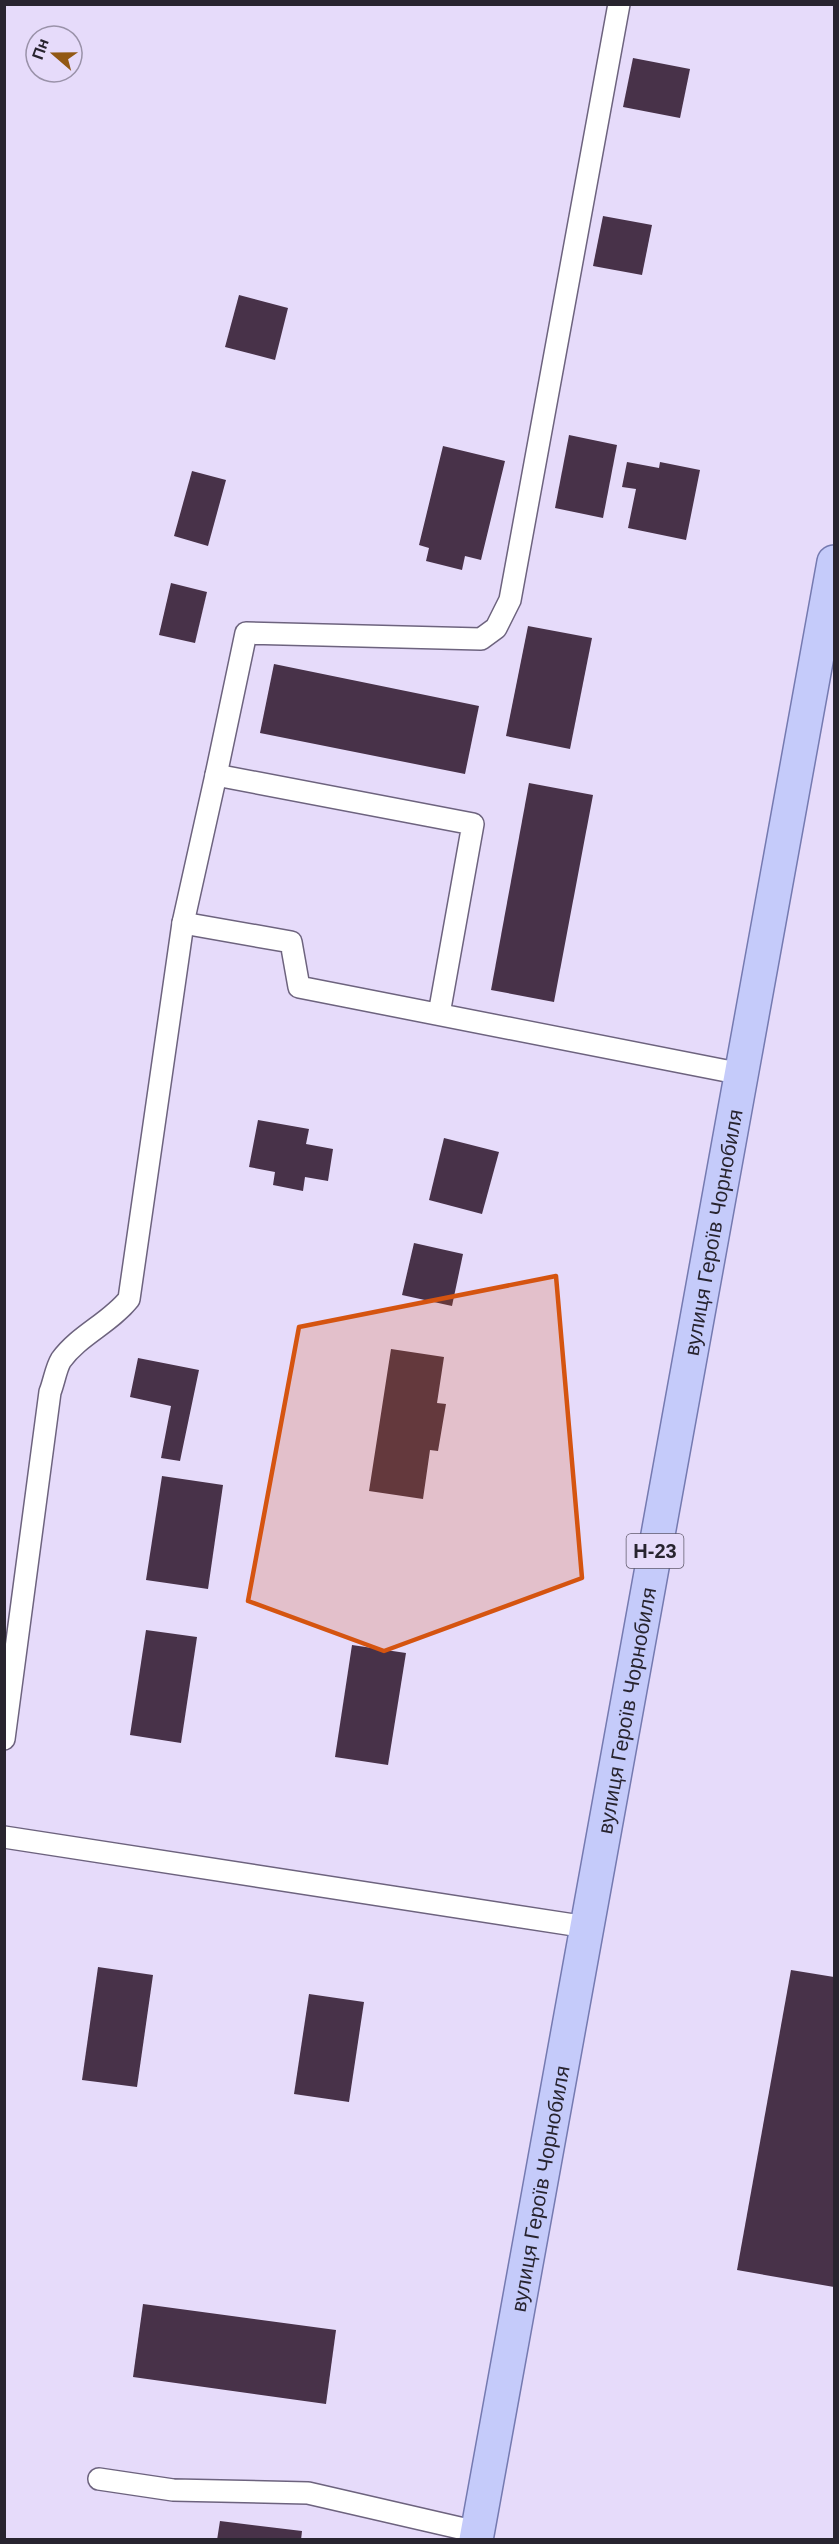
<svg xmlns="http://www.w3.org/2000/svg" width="839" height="2544" font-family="Helvetica,sans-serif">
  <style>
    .building { fill: #483249 }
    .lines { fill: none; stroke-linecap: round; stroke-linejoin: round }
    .service-casing { stroke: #6d637e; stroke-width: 24 }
    .primary-casing { stroke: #757ab0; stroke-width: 36 }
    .service { stroke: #fff; stroke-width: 21 }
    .primary { stroke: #c5cbfa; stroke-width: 33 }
    .marked { fill: #d55410; fill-opacity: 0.2; stroke: #d55410; stroke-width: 4.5; stroke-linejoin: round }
    .labels { text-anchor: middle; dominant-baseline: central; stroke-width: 6; stroke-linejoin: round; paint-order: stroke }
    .shield { fill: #e6dbfa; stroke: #615b6c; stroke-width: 1.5 }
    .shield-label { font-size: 20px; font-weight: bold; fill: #28242f }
    .street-label { font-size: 21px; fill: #28242f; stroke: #e6dbfa }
  </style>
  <rect width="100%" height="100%" fill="#e6dbfa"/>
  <g class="building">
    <polygon points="633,58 690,69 680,118 623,107"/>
    <polygon points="603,216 652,225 642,275 593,266"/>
    <polygon points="239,295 288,308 275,360 225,347"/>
    <polygon points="569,435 617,445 603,518 555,508"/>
    <polygon points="443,446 505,461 481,560 465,556 462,570 426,561 429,548 419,545"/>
    <polygon points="627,462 659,468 660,462 700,470 686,540 628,528 636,489 622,487"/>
    <polygon points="192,471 226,480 208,546 174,536"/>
    <polygon points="171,583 207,592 195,643 159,635"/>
    <polygon points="528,626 592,638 570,749 506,736"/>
    <polygon points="274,664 479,706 465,774 260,733"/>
    <polygon points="529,783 593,795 554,1002 491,990"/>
    <polygon points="258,1120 309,1129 306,1144 333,1149 328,1181 305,1177 303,1191 273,1185 275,1172 249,1167"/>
    <polygon points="444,1138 499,1152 482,1214 429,1200"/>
    <polygon points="414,1243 463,1254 452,1306 402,1295"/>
    <polygon points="391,1349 444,1357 437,1403 446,1404 438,1451 430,1450 423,1499 369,1491"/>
    <polygon points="138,1358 199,1370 180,1461 161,1458 171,1406 130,1397"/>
    <polygon points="162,1476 223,1485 208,1589 146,1580"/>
    <polygon points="146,1630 197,1637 181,1743 130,1735"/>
    <polygon points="352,1645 406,1653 388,1765 335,1757"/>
    <polygon points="98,1967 153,1975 137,2087 82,2080"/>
    <polygon points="791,1970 834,1977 834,2287 737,2270"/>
    <polygon points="309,1994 364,2002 349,2102 294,2094"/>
    <polygon points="143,2304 336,2330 326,2404 133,2377"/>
    <polygon points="220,2521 302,2531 301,2540 217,2540"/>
  </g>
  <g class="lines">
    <g class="service-casing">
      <g id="service">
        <polyline points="216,775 246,633 481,639 496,628 510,600 619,4"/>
        <polyline points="439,1014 473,824 216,775 183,923 291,942 299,987 742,1074"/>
        <path d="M4,1739L50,1392C54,1382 56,1368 61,1360C79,1335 110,1323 129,1299L183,923"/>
        <polyline points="4,1837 587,1927"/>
        <polyline points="99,2479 173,2490 308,2493 477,2532"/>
      </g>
    </g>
    <g class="primary-casing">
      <g id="primary">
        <path id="s1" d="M476,2540L834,562"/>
      </g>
    </g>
    <use href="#service" class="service"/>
    <use href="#primary" class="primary"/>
  </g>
  <path class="marked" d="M556,1276L582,1578L384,1651L248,1601L299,1327Z"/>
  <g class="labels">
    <rect class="shield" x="626.5" y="1534" width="57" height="34" rx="4.5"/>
    <g class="shield-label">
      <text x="655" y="1551">Н-23</text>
    </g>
    <g class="street-label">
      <text stroke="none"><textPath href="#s1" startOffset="1329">вулиця Героїв Чорнобиля</textPath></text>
      <text stroke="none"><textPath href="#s1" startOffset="843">вулиця Героїв Чорнобиля</textPath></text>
      <text stroke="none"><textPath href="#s1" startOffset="357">вулиця Героїв Чорнобиля</textPath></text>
    </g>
  </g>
  <rect width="839" height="2544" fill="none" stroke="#28242f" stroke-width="12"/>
  <g transform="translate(54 54) rotate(290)"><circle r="28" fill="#e6dbfa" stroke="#9a92a9" stroke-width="1.5"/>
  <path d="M0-4.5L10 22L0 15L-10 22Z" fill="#925814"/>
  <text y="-9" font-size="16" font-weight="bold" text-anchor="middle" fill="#28242f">Пн</text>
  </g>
</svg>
